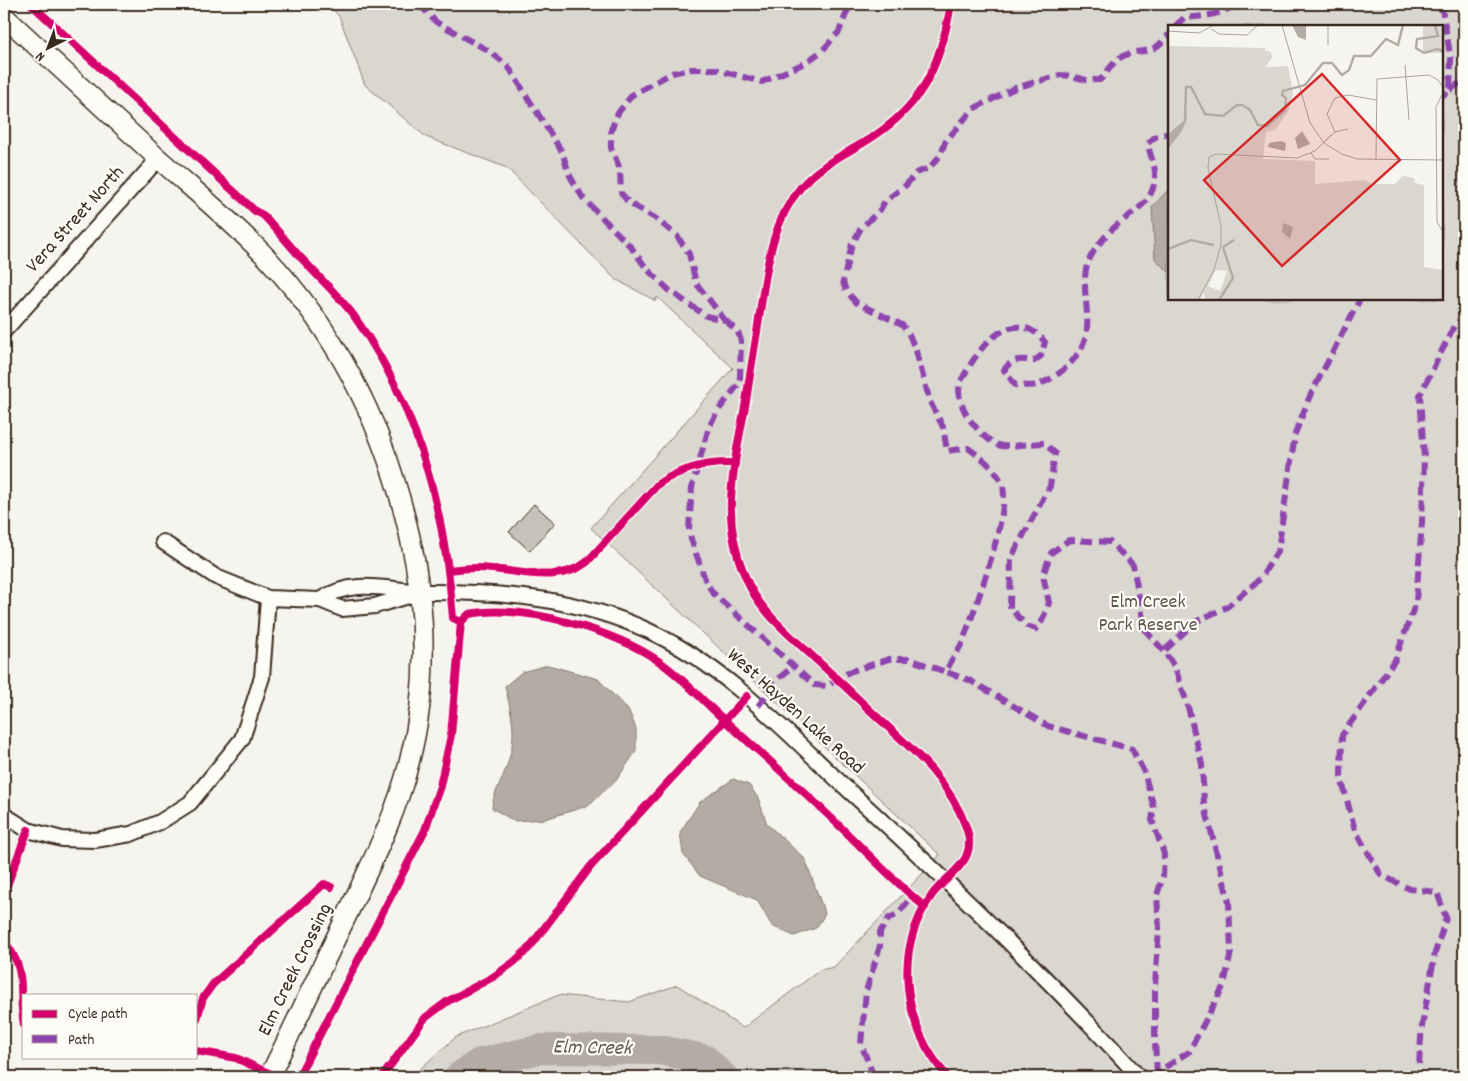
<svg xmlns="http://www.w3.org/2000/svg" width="1468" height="1081" font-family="Dekko,sans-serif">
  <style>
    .green { fill: #dad6d0; stroke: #8a8077; fill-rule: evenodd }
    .water { fill: #b4aca4; stroke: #84786e }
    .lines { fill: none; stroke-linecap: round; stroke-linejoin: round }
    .river { stroke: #b4aca4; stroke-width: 30 }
    .building { fill: #c7c1bb; stroke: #3b2a1e }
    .minor-casing { stroke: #3b2a1e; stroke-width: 18 }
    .secondary-casing { stroke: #3b2a1e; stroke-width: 22 }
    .minor { stroke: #fdfcf7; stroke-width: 14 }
    .secondary { stroke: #fdfcf7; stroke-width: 19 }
    .quiet { stroke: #8e44ad; stroke-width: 6; stroke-dasharray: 12 6; stroke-linecap: butt }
    .cycleway-casing { stroke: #fdfcf7; stroke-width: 11 }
    .cycleway { stroke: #d6006c; stroke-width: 8 }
    .labels { text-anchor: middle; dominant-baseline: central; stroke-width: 4.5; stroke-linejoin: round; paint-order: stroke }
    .street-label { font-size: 20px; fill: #3b2a1e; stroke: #fdfcf7 }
    .park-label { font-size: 20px; fill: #63554a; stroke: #fdfcf7 }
    .water-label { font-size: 21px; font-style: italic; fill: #65584d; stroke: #fdfcf7 }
    .inset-river { fill: none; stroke: #b4aca4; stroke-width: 2.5 }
    .inset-road { fill: none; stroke: #aba39b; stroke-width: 1 }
    .view { fill: #d62828; fill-opacity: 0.15; stroke: #d62828; stroke-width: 2.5 }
    .inset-edge { fill: none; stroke: #3b2a1e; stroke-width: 2.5 }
  </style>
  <rect width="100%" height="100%" fill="#f5f4ee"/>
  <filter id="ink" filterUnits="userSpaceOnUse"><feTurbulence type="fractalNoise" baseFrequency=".02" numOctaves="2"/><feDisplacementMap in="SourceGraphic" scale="10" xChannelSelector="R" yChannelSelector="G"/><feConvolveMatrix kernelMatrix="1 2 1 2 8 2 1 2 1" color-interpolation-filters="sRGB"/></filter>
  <g filter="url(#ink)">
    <path class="green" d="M327,4H1464V1077H411L456,1037L559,995L629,1002L677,985L743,1028L820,970L834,967L940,855L591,528L733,368L657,297L656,301L615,279L507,168L426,137L365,85L339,16ZM1169,26H1442V299H1169Z"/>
    <g class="water">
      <polygon points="1169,189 1169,272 1155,259 1152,207"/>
      <path d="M548,665L598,679L629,711L636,729V751L615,782L587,806L545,819L514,821L492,808C493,794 500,785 505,771C518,737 513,720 505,686L522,672Z"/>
      <polygon points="733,779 749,785 758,798 767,824 805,859 825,914 816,928 794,936 772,926 757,900 700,876 683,854 680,832 700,802"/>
    </g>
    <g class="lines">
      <polyline class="river" points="459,1077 480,1063 541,1049 659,1050 704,1059 723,1077"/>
    </g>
    <polygon class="building" points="534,504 555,523 530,551 509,532"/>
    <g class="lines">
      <g class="minor-casing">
        <g id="minor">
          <polyline points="4,331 159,158"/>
          <polyline points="163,542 216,577 268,598 320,600 342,609 375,606 415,594"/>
          <path d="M320,600C355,576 393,592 432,592C507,592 580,599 649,631C726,667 784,730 845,787C947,880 1046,975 1139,1077"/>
          <polyline points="4,815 28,830 62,839 95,840 131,834 160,822 190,803 242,739 262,677 268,598"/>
        </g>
      </g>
      <g class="secondary-casing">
        <path id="secondary" d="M4,16C53,61 102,107 151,152C190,187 231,220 267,258C340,336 385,430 409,533C427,610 429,686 409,763C396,815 371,864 348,913C321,968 296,1023 269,1077"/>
      </g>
      <use href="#minor" class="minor"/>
      <use href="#secondary" class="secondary"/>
      <g class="quiet">
        <polyline points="419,4 436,22 489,51 508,66 562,152 570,176 583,198 631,247 647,269 670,291 706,316 725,320 696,283 689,254 677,236 655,218 629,203 621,193 620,169 611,148 611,130 618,113 632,95 672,73 692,69 714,69 762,82 805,63 822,51 839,32 850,4"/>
        <polyline points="1441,4 1451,59 1450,90 1442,96"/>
        <path d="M1175,26L1184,18C1203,16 1221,16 1236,4"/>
        <polyline points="1450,90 1464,80"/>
        <polyline points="725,320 738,332 741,341 740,377 738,385 717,412 709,427 692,487 689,528 691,539 706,582 713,593 814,685 827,686 849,672 889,659 909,659 946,672"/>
        <path d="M1164,651L1145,630L1133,565L1110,542L1069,540L1051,553L1043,575L1049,603L1042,621L1036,629L1027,626L1010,608L1011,558L1050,486L1055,453L1044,443C1033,443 1011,447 1002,446C993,445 980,433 975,426C966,416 956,399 960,384C961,379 966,373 969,367C985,339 1017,307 1045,342L1041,356L1034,361C1020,359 1012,358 1004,370L1015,385C1022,385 1031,387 1037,385C1061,377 1086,353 1087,328C1089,309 1080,278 1089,260C1094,249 1108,232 1117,225C1137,209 1156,201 1155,172C1154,162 1149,153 1148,143L1155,137L1169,133"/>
        <polyline points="758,706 767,695 769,687 793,666"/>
        <polyline points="1419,1064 1422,1026 1435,953 1446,918 1437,892 1410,889 1381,875 1355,830 1341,778 1342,735 1395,660 1416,602 1422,522 1424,458 1420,395 1455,324 1464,317"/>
        <path d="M1157,1074L1155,1043V985L1159,928L1157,895L1163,876L1164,854L1152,820L1154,808L1144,772L1132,749L1048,726L969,680L946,672C950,662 956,654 961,645C972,619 1013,506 1002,483C994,467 982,458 968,448L947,451L943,427L930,402L916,351L908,332L902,325L857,303L846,291L843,282L852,244L861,228L880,210L885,201L906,185L916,173L929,168L940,156L945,142L973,109L1015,88L1060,75L1072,76L1086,80H1100C1106,74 1112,64 1118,59C1140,44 1149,61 1169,34"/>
        <polyline points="874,1077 861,1044 866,991 880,946 880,932 889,918 898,914 912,896"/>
        <polyline points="1150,1077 1189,1052 1224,985 1231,952 1229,902 1204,803 1202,764 1187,703 1175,668 1164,651 1195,622 1227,607 1261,578 1278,550 1295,434 1309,398 1360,299"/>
      </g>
      <g class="cycleway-casing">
        <g id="cycleway">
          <path d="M31,4L255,211L263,215C278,230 291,248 306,263C322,281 340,297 354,316C418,405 445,510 453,618L461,622"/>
          <path d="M449,570C463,568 478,567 492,569C524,572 560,583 587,562L658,484C681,468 707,462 735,463"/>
          <polyline points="4,893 28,830"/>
          <path d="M4,941C29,972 17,989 24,1025"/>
          <polyline points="197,1019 203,998 213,984 324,884 331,887"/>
          <polyline points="196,1051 236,1058 277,1077"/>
          <path d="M298,1077L425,830L440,786L451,735L461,622L469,614C522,603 617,631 660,662C683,678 702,700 722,718C757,750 792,780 826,813C859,844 890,878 925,907"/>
          <polyline points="382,1077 425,1018 448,1001 493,977 514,962 530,947 591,866 747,696"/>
          <path d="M948,1077C903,1028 892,951 932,895C949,872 979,862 966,827C949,779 911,748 875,715C853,694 832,674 810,654C785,631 757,608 745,576C735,553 730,527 731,501C732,468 740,434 746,401C750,373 755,346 759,319C766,273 770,224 801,187C818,167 841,156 863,143C921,109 940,68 951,4"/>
        </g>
      </g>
      <use href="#cycleway" class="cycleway"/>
    </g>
  </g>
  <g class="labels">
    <g class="street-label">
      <text transform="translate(76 220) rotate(-48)">Vera Street North</text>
      <text transform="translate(795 712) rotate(42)">West Hayden Lake Road</text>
      <text transform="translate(296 970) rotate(-64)">Elm Creek Crossing</text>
    </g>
    <g class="park-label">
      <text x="1148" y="603">Elm Creek<tspan x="1148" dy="23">Park Reserve</tspan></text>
    </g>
    <g class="water-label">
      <text transform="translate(592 1049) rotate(1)">Elm Creek</text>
    </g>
  </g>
  <g transform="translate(1168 25)">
    <rect width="275" height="275" fill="#f5f4ee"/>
    <path d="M255,0H275V28H255ZM0,21L97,23V26L103,27L104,33L97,42L120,41L125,68L121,85L107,105L98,107L95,134L147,136V159L197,155L204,159H227L235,151L246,153L247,158L256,160V242L275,245V275H37L36,267L32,275H0V119L14,106L20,92L0,109ZM48,245L59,246L52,266L40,261Z" fill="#dad6d0" fill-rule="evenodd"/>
    <path d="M124,0H138V15L130,12ZM20,92L14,106L0,124V109ZM134,106L142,119L130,124L127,113ZM113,116L118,118L117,126L100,122L101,118ZM115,198L125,202L122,214L114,207Z" fill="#b4aca4"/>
    <path class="inset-river" d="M267,0L270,11L249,14L248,23L256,28L269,24L275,26M17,96L18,62H23L37,89L55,91L69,80H74L82,85L90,100L99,101L117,85L118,73L114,70L115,66L137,60L155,38H164L174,50L181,45L186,31H203L218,14L230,20L235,0M0,224L23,215L46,220M51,275L65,253L55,222L66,215"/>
    <path class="inset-road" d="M114,0L142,98L156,118L174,129L189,134L275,135M160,0V20M43,4L51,9L79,10L90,0M0,6L31,8L46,0M237,40L241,95M275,68L268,82L269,197L275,207M167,107L159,89L167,73L180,70L208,75M156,117L167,107L180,104M143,128L147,134H161M208,134L209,54L261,50L270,55L275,62M30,275L46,245L53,219V201L40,143L41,132L48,129L129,133L147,126L163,110"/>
    <path class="view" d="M154,49L232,135L114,241L36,155Z"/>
    <rect width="275" height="275" class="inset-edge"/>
  </g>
  <rect width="1468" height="1081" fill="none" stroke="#fdfcf7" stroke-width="20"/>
  <rect x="10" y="10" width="1448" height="1061" fill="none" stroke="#3b2a1e" stroke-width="2" filter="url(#ink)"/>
  <rect x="22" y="994" width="175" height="65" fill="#fdfcf7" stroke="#afa8a0"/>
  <rect x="32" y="1010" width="25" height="8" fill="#d6006c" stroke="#afa8a0"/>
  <text x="68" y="1018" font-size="15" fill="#3b2a1e">Cycle path</text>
  <rect x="32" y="1035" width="25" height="8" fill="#8e44ad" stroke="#afa8a0"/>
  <text x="68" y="1044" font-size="15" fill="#3b2a1e">Path</text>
  <g transform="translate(48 48) rotate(222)" stroke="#fdfcf7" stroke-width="4" paint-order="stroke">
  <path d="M0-4L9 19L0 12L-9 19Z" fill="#3b2a1e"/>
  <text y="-8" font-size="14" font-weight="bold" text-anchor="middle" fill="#3b2a1e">N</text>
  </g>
</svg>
